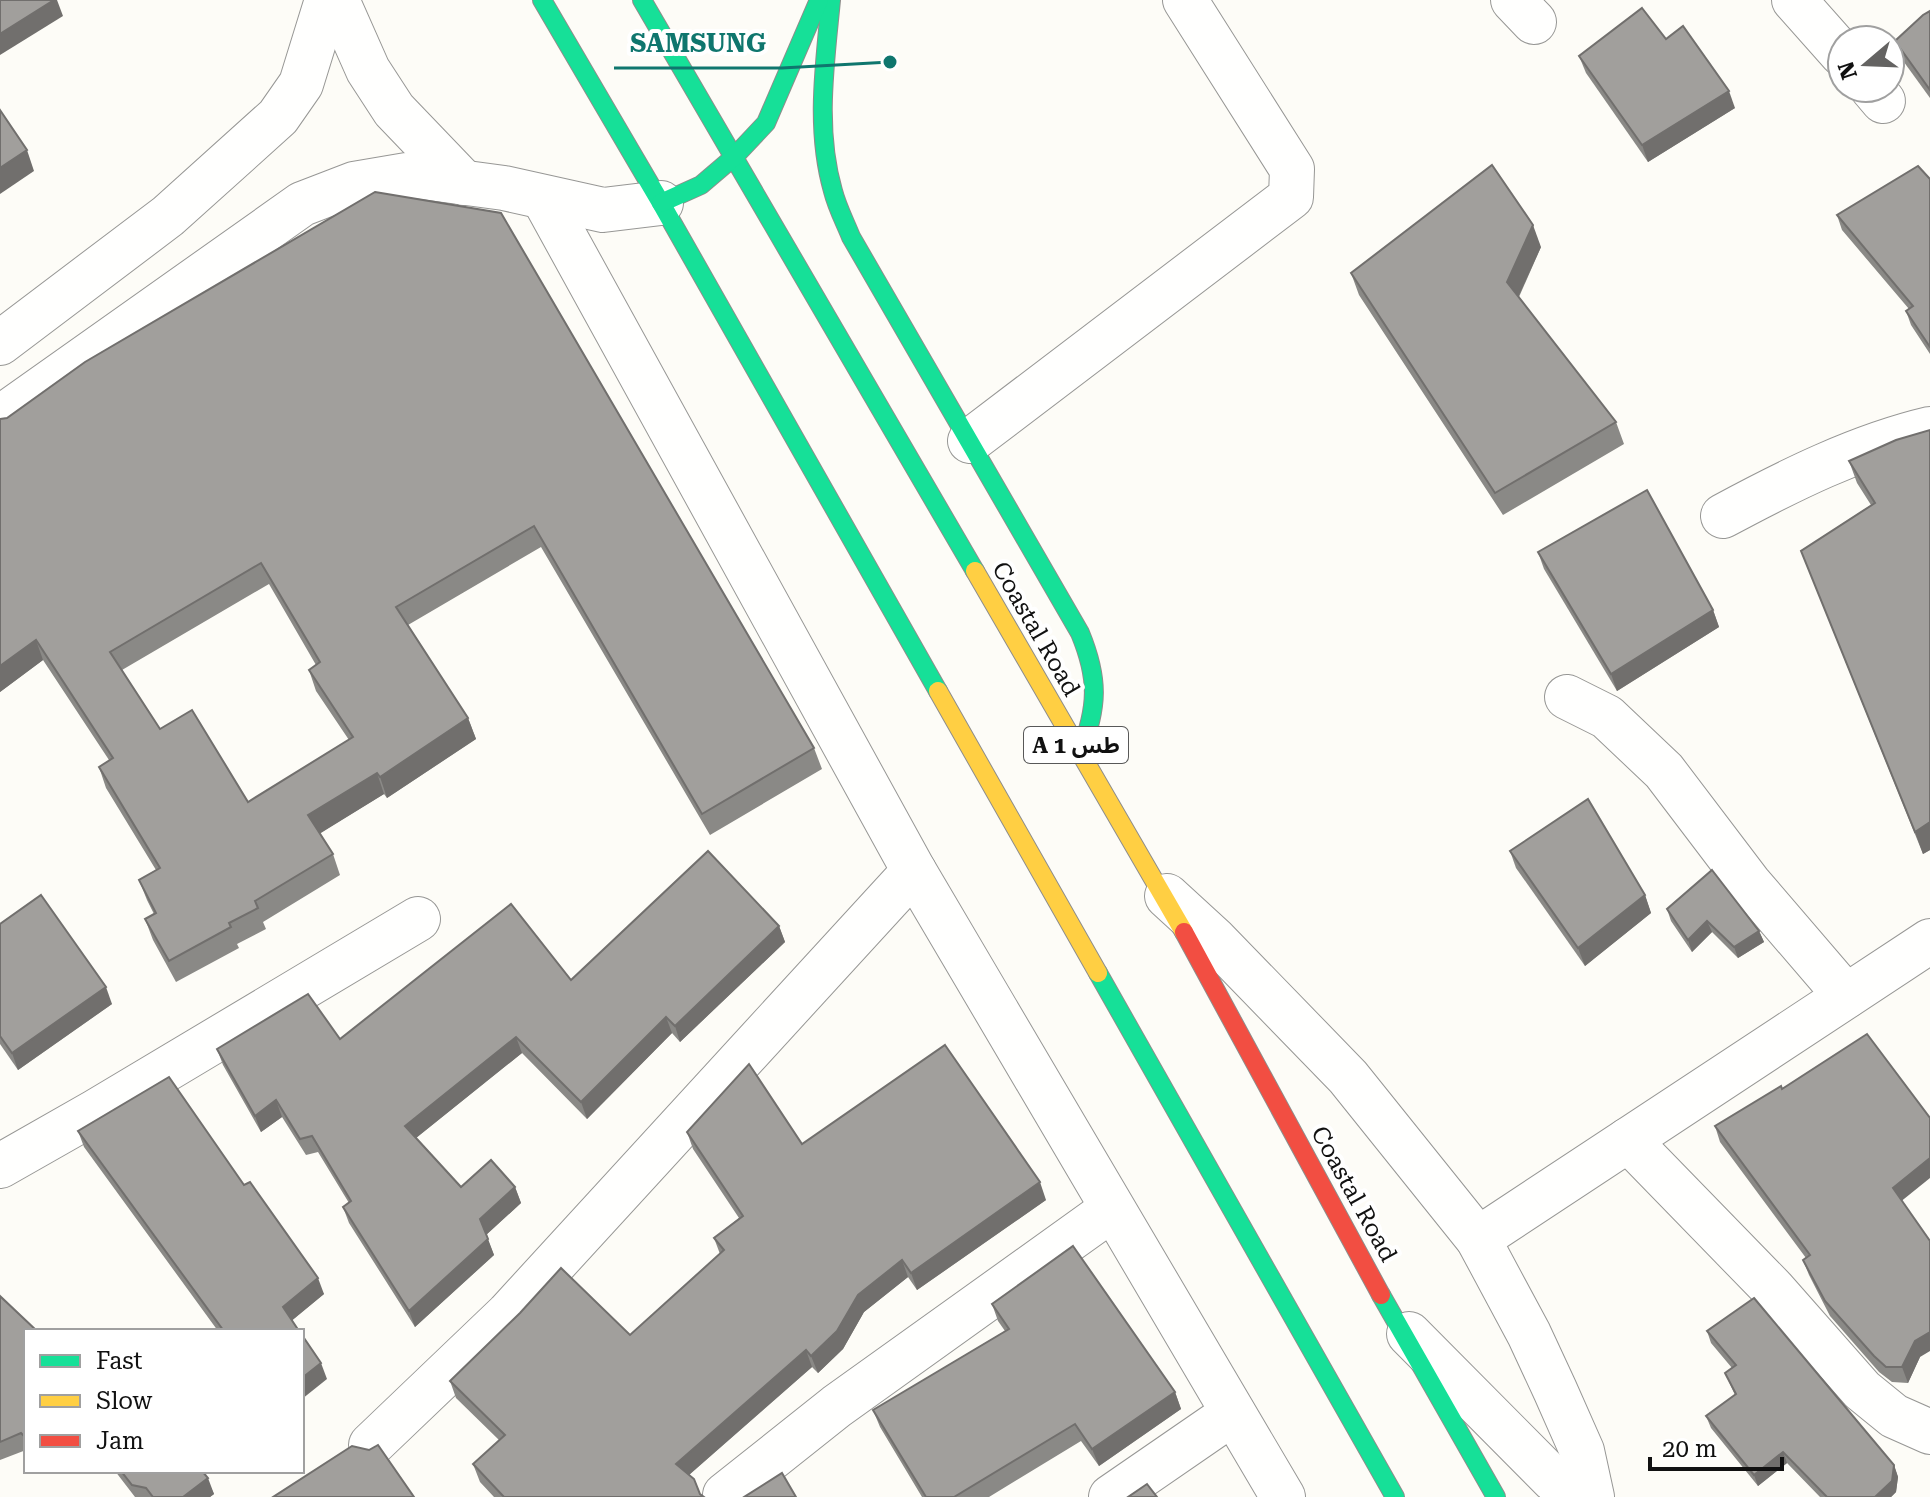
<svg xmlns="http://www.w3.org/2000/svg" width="1930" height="1497" font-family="'Roboto Serif','Noto Sans Arabic',serif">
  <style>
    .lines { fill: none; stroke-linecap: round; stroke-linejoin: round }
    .street-casing { stroke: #979795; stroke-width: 46 }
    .fast-casing { stroke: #8e8d8b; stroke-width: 20 }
    .slow-casing { stroke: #8e8d8b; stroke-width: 20 }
    .jam-casing { stroke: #8e8d8b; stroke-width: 20 }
    .street { stroke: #fffffe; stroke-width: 44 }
    .fast { stroke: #16e098; stroke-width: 18 }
    .slow { stroke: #ffcf43; stroke-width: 18 }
    .jam { stroke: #f24e42; stroke-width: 18 }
    .wall { fill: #8a8986; fill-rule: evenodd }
    .shaded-wall { fill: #716f6d }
    .building { fill: #a19f9c; stroke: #716f6d; stroke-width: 2; fill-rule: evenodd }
    .labels { text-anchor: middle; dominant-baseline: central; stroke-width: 8; stroke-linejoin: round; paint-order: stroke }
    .shield { fill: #fff; stroke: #585858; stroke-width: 2 }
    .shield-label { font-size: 22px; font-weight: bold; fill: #111 }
    .street-label { font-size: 24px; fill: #111; stroke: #fff }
    .leader { fill: none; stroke: #0f766e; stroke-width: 3 }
    .callout-dot { fill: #0f766e; stroke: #fff; stroke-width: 3 }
    .callout-label { font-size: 26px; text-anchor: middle; font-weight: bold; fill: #0f766e; stroke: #fff; stroke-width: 8; stroke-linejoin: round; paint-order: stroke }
  </style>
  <rect width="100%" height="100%" fill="#fdfcf7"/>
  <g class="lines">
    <g class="street-casing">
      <g id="street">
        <polyline points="337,0 368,70 394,110 464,183"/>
        <polyline points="1513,0 1534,22"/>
        <polyline points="1794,0 1842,54"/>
        <polyline points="1872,88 1883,101"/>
        <polyline points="544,199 914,871 1283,1497"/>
        <polyline points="0,343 168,216 278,117 301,84 327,0"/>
        <polyline points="0,418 302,204 354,184 407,175 504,188 603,210 661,203"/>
        <polyline points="970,441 1291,197 1292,169 1185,0"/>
        <path d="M1723,516C1788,481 1858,446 1930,429"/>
        <polyline points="1567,697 1607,717 1664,771 1749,883 1846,996"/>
        <polyline points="1167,896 1215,940 1348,1077 1478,1239 1529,1334 1555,1390 1582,1451 1592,1497"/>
        <polyline points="1628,1140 1773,1289 1862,1390 1894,1416 1930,1432"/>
        <polyline points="0,1166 95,1112 418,919"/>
        <polyline points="1478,1239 1930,941"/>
        <polyline points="1409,1334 1553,1479 1576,1497"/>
        <polyline points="371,1445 508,1314 914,871"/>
        <polyline points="725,1495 837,1406 1112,1209"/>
        <polyline points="1111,1497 1233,1413"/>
      </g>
    </g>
    <g class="fast-casing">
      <g id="fast">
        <polyline points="542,0 661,203 938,691"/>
        <polyline points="642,0 975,571"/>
        <path d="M831,0C825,63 815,129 833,191C837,207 845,222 851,237L1080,633C1099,679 1098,707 1080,753"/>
        <polyline points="661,203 701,185 735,156 766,123 819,0"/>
        <polyline points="1098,973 1395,1497"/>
        <polyline points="1381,1295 1496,1497"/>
      </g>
    </g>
    <g class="slow-casing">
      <g id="slow">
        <polyline points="975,571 1184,932"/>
        <polyline points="938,691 1098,973"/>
      </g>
    </g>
    <g class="jam-casing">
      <polyline id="jam" points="1184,932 1381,1295"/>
    </g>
    <use href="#street" class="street"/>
    <use href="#fast" class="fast"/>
    <use href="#slow" class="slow"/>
    <use href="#jam" class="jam"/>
  </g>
  <g class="wall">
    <polygon points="1930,11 1930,98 1901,58 1895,41"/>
    <polygon points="1579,56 1735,108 1648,162 1586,73"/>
    <polygon points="1930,179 1930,354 1911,325 1906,311 1909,309 1842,230 1837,215"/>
    <path d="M375,192L814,748L822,769L710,835L541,547L408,625L468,718L476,739L387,798L384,794L320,833L333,854L340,875L263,922L266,929L237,944L239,948L176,982L153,940L145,919L154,914L147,900L139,880L156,870L106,788L99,767L109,760L43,660L0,692L7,418ZM269,584L316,665L309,670L316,691L349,740L248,802L160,729L122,670Z"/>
    <polygon points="1541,247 1519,297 1616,422 1624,444 1503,515 1359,295 1351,273"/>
    <polygon points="1930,430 1930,850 1923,854 1801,551 1871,505 1857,483 1849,461"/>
    <polygon points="1538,552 1713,610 1719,627 1617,691 1544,569"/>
    <polygon points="1510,851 1645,895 1651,913 1585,966 1516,868"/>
    <polygon points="1667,909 1759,931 1764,942 1738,958 1712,932 1692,952 1671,921"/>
    <polygon points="0,924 112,1004 18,1070 0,1044"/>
    <polygon points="779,926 785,942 680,1042 672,1033 587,1119 522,1053 416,1138 461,1187 515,1187 521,1203 486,1235 494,1255 415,1327 349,1223 343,1207 349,1203 318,1152 306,1155 282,1117 261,1132 223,1065 217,1049 340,1039"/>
    <polygon points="1715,1126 1902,1201 1920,1357 1908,1383 1892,1382 1879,1372 1830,1316 1809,1275 1803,1260 1806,1258 1720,1142"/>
    <polygon points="78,1131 244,1185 324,1294 292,1320 299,1331 218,1331 84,1147"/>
    <polygon points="687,1132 802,1144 1046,1200 917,1290 908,1277 864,1312 843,1349 818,1373 812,1367 689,1475 700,1494 704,1497 494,1497 480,1482 473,1464 499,1440 456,1398 450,1381 630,1335 720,1254 714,1238 739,1218 693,1149"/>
    <polygon points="0,1297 26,1331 26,1450 0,1460"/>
    <polygon points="992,1304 1175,1392 1181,1409 1099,1466 1081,1441 989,1497 922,1497 880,1427 873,1410 1005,1331 998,1321"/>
    <polygon points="1707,1331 1894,1465 1898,1477 1896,1492 1891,1497 1820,1497 1787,1463 1758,1486 1711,1428 1706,1416 1735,1395 1725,1373 1732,1368 1711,1343"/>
    <polygon points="115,1471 211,1471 205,1475 214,1494 210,1497 135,1497"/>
  </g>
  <g class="shaded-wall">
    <polygon points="54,0 57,0 63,16 0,55 0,34"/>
    <polygon points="1729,91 1735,108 1648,162 1642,145"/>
    <polygon points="27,150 34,171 0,194 0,168"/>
    <polygon points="1533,225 1541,247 1515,304 1507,282"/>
    <polygon points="1713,610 1719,627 1617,691 1611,674"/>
    <polygon points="36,640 43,660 0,692 0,666"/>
    <polygon points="468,718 476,739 387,798 380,777"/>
    <polygon points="377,773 384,794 316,836 308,815"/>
    <polygon points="1930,822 1930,850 1923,854 1915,832"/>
    <polygon points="1645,895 1651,913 1585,966 1578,948"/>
    <polygon points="1707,921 1712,932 1692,952 1688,940"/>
    <polygon points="779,926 785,942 680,1042 675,1026"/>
    <polygon points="1759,931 1764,942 1738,958 1734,947"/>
    <polygon points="106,987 112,1004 18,1070 12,1053"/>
    <polygon points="666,1017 672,1033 587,1119 581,1102"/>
    <polygon points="516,1037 522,1053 411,1142 405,1126"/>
    <polygon points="276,1100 282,1117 261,1132 255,1116"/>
    <polygon points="1930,1158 1930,1178 1899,1203 1893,1188"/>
    <polygon points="1040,1182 1046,1200 917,1290 911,1273"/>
    <polygon points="515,1187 521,1203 486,1235 480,1219"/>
    <polygon points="488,1239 494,1255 415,1327 409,1311"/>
    <polygon points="902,1260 908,1277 864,1312 843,1349 818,1373 811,1356 858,1295"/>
    <polygon points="318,1278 324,1294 289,1323 283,1307"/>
    <polygon points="1930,1332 1930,1351 1920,1357 1908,1383 1902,1367 1915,1341"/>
    <polygon points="806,1350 812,1367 682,1481 676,1464"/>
    <polygon points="321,1363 327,1379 302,1399 302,1378"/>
    <polygon points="1175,1392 1181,1409 1099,1466 1092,1449"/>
    <polygon points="1783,1452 1787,1463 1758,1486 1754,1475"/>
    <polygon points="1894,1465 1898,1477 1896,1492 1891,1497 1875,1497"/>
    <polygon points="208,1478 214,1494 210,1497 183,1497"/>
  </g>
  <g class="building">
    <polygon points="0,0 54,0 0,34"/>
    <polygon points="1642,8 1666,39 1683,26 1729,91 1642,145 1579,56"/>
    <polygon points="1930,11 1930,90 1895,41 1923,15"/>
    <polygon points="0,110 27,150 0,168"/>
    <polygon points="1492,165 1533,225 1507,282 1616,422 1495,493 1351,273"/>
    <polygon points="1918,166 1930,179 1930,347 1906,311 1913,306 1837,215"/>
    <path d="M375,192L501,213L814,748L702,814L534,526L396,607L468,718L380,777L377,773L308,815L333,854L255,901L258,908L229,923L231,927L169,961L145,919L156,913L139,880L160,868L99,767L113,758L36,640L0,666V419L7,418L85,362ZM261,563L320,662L309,670L353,737L248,802L192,710L160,729L110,652Z"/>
    <polygon points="1930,430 1930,822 1915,832 1801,551 1875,503 1849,461 1896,440"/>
    <polygon points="1647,490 1713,610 1611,674 1538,552"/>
    <polygon points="1588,799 1645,895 1578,948 1510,851"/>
    <polygon points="708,851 779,926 675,1026 666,1017 581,1102 516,1037 405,1126 461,1187 491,1160 515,1187 480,1219 488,1239 409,1311 343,1207 351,1201 312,1136 300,1139 276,1100 255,1116 217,1049 308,994 340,1039 511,904 571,980"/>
    <polygon points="1712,870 1759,931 1734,947 1707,921 1688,940 1667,909"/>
    <polygon points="41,895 106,987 12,1053 0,1036 0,924"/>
    <polygon points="1867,1034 1930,1118 1930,1158 1893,1188 1930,1241 1930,1332 1915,1341 1902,1367 1886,1367 1874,1356 1825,1301 1803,1260 1810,1255 1715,1126 1781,1086 1782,1089"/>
    <polygon points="945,1045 1040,1182 911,1273 902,1260 858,1295 837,1331 811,1356 806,1350 676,1464 694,1479 700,1494 704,1497 504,1497 473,1464 505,1435 450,1381 520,1313 561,1268 630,1335 724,1250 714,1238 743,1216 687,1132 749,1064 802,1144"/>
    <polygon points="169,1077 244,1185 250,1182 318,1278 283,1307 299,1331 221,1331 223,1330 78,1131"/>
    <polygon points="1073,1246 1175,1392 1092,1449 1075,1424 954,1497 926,1497 873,1410 1009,1329 992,1304"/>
    <polygon points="0,1296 37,1331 26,1331 26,1438 21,1433 0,1442"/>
    <polygon points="1754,1298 1894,1465 1892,1481 1875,1497 1827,1497 1783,1452 1754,1475 1706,1416 1736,1394 1725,1373 1736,1365 1707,1331"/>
    <polygon points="302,1335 321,1363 302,1378"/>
    <polygon points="378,1445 414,1497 273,1497 352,1446 369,1450"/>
    <polygon points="121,1471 202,1471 208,1478 183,1497 153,1497 146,1488 132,1485"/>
    <polygon points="782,1473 796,1497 744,1497"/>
    <polygon points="1147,1484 1157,1497 1128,1497"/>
  </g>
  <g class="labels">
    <rect class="shield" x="1024" y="727" width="104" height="36" rx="6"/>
    <g class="shield-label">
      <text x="1076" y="745">A 1 طس</text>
    </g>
    <g class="street-label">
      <text transform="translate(1036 629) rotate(60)">Coastal Road</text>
      <text transform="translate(1354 1194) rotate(61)">Coastal Road</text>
    </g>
  </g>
  <path class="leader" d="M890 62L782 68H614"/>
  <circle class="callout-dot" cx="890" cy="62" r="8"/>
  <g class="callout-label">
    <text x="698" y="52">SAMSUNG</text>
  </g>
  <rect x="24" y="1329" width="280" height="144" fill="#ffffff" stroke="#a0a0a0" stroke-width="2"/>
  <rect x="40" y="1355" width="40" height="12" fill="#16e098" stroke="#a0a0a0" stroke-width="2"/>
  <text x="96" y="1369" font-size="24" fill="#111111">Fast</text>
  <rect x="40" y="1395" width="40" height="12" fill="#ffcf43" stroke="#a0a0a0" stroke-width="2"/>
  <text x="96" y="1409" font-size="24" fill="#111111">Slow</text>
  <rect x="40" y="1435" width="40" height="12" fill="#f24e42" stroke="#a0a0a0" stroke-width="2"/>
  <text x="96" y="1449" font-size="24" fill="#111111">Jam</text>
  <g transform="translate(1866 64) rotate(251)"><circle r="38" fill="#ffffff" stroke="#a0a0a0" stroke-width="2"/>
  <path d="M0-6L14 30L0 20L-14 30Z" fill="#646362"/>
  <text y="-12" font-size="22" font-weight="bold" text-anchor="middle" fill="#111111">N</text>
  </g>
  <path d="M1650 1457v12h132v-12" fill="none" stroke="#111111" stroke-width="4"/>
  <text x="1662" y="1457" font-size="24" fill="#111111" stroke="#ffffff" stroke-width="6" paint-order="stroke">20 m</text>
</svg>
